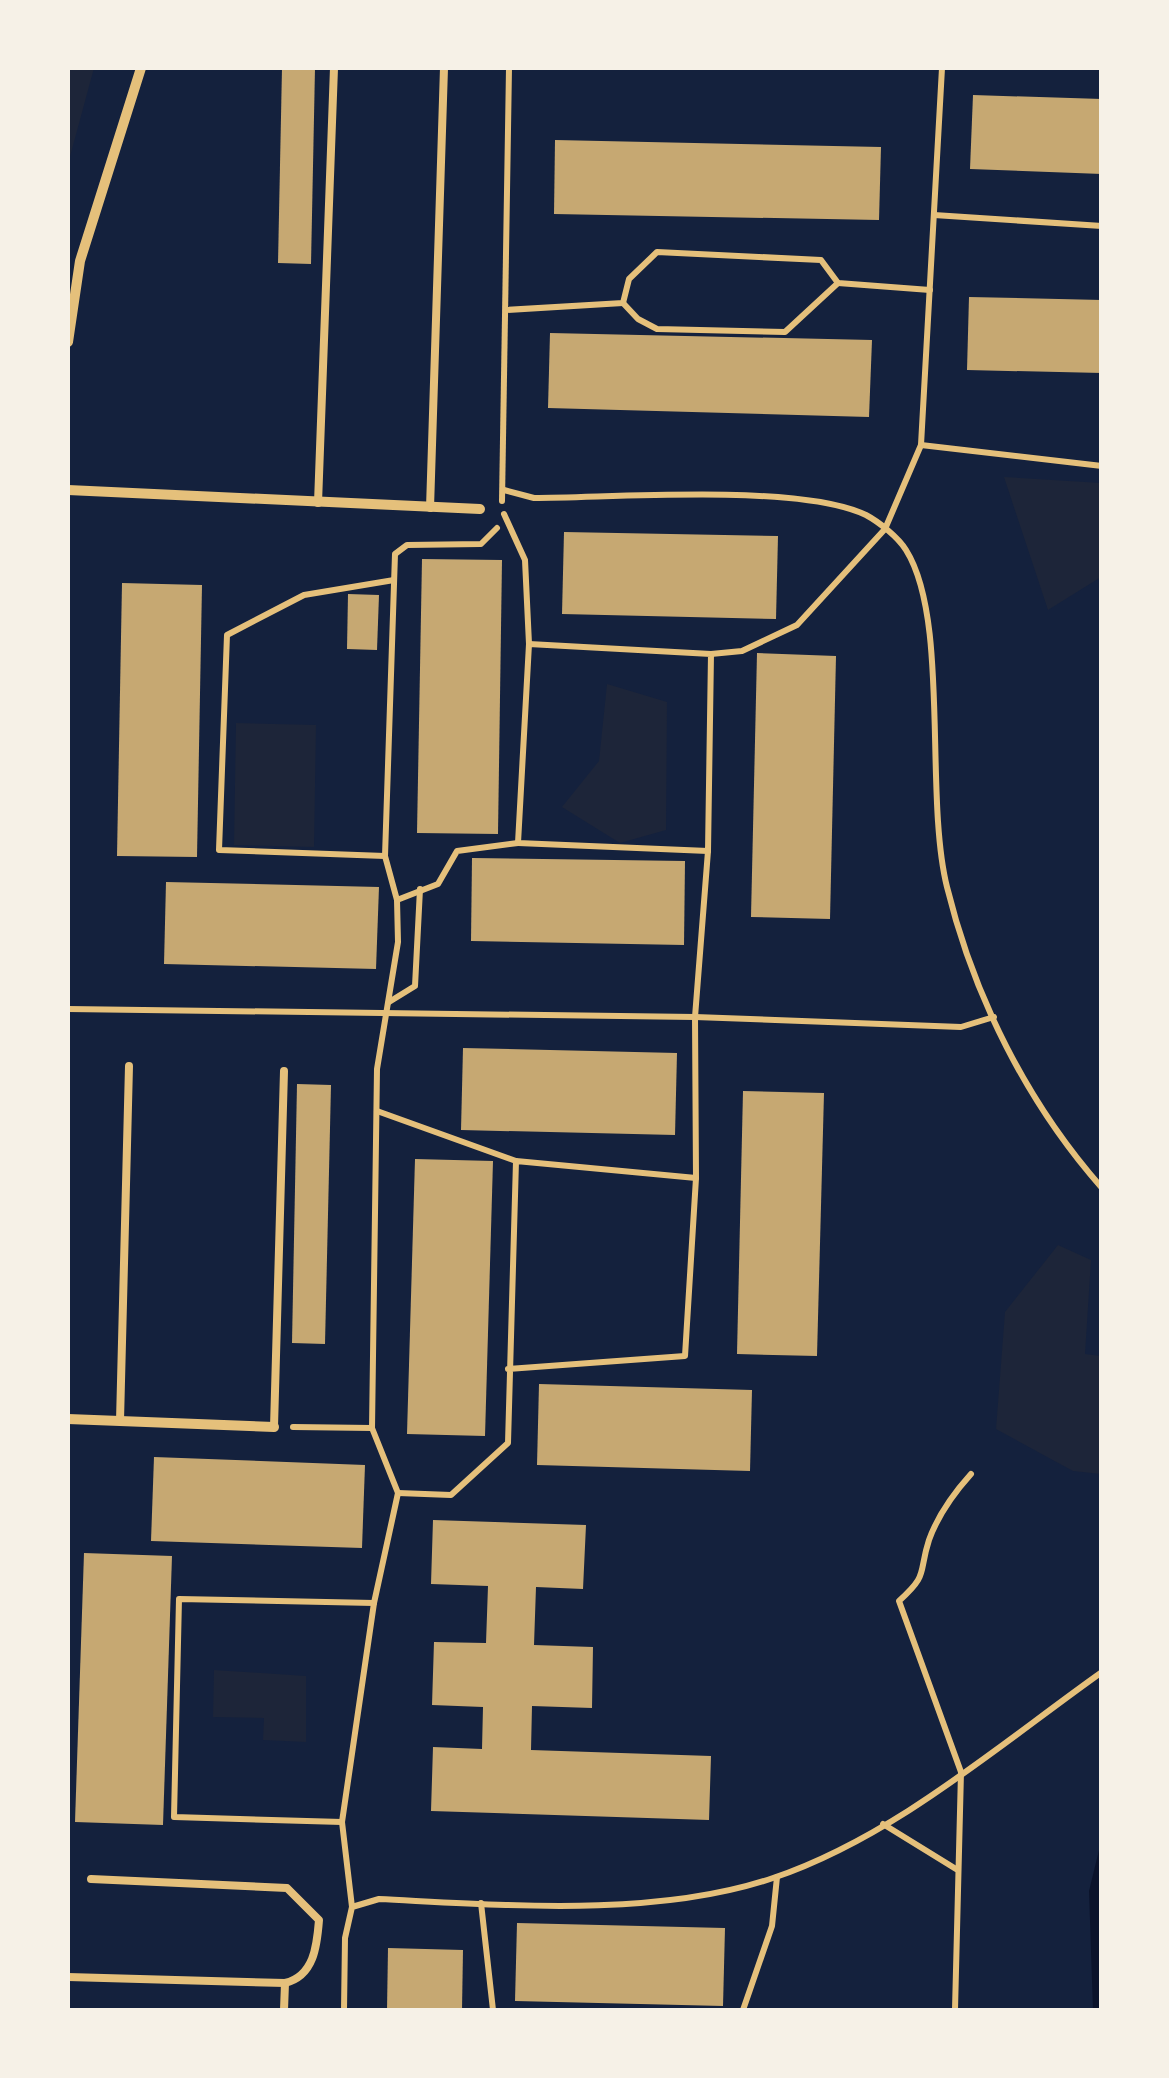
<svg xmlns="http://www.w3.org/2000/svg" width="1169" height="2078" font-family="Cabin,sans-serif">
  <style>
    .green { fill: #1d2539 }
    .water { fill: #0b132b }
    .building { fill: #c6a872 }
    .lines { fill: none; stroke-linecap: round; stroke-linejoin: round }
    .path { stroke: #e5c07b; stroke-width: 6 }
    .service { stroke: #e5c07b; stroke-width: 8 }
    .minor { stroke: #e5c07b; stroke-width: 10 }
  </style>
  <rect width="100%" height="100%" fill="#14213d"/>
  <g class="green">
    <polygon points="68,68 94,68 68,164"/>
    <polygon points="1004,477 1101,483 1101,577 1048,610"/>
    <polygon points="607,684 667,702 666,830 620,843 562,807 599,761"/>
    <polygon points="236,723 316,725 314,847 234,845"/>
    <polygon points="1058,1245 1091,1260 1085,1354 1101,1356 1101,1474 1073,1471 996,1429 1005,1312"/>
    <polygon points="214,1670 306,1676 306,1742 263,1740 264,1718 213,1717"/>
  </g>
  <polygon class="water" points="1101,1842 1101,2010 1093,2010 1089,1891"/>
  <g class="building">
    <polygon points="282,68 315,68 311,264 278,263"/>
    <polygon points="973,95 1102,99 1102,174 970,169"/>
    <polygon points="555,140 881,147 879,220 554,214"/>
    <polygon points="969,297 1102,300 1102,373 967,370"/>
    <polygon points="550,333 872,340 869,417 548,408"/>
    <polygon points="564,532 778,536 776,619 562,614"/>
    <polygon points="422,559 502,560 498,834 417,833"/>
    <polygon points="122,583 202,585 197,857 117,856"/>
    <polygon points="348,594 379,595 377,650 347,649"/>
    <polygon points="757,653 836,656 830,919 751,917"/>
    <polygon points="472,858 685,861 684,945 471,941"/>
    <polygon points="166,882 379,887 376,969 164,964"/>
    <polygon points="463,1048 677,1053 675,1135 461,1130"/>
    <polygon points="297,1084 331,1085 325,1344 292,1343"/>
    <polygon points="743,1091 824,1093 817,1356 737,1354"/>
    <polygon points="415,1159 493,1161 485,1436 407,1434"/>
    <polygon points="539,1384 752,1390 750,1471 537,1465"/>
    <polygon points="154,1457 365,1465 362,1548 151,1541"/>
    <polygon points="433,1520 586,1525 583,1589 536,1587 534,1645 593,1647 592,1708 532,1706 531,1750 711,1756 709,1820 431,1811 433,1747 482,1749 483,1707 432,1705 434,1642 486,1643 488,1586 431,1584"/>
    <polygon points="84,1553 172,1556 163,1825 75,1822"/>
    <polygon points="517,1923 725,1928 723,2006 515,2001"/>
    <polygon points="388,1948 463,1950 462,2010 387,2010"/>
  </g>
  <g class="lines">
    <g class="path">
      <polyline points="934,215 1102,226"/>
      <polyline points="623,303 638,319 657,329 785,332 838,283"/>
      <polyline points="506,310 623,303 629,279 657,252 821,260 838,283 930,290"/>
      <polyline points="921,445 1102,466"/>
      <path d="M504,490L534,498C614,498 799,483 866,515C879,522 898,537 906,550C950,620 924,795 947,887C974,997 1027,1103 1102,1188"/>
      <polyline points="502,501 509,68"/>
      <polyline points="504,514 525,560 529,644"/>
      <polyline points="711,654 708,851 518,843 529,644 711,654 742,651 797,625 885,529 921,445 942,68"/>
      <polyline points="385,856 219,850 227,635 304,595 394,580"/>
      <polyline points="397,900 438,884 457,851 518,843"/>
      <polyline points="389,1002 415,986 420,889"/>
      <polyline points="68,1009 695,1017 961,1027 994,1017"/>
      <polyline points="377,1111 516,1161"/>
      <polyline points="696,1178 695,1017 708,851"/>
      <polyline points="293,1427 372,1428"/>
      <polyline points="398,1493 451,1495 508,1443 516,1161 696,1178 685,1356 508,1369"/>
      <polyline points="342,1822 174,1817 179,1599 374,1603"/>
      <polyline points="883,1824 956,1869"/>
      <polyline points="481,1903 493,2010"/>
      <polyline points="352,1907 342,1822 374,1603 398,1493 372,1428 377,1069 398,942 397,900 385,856 395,554 407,545 481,544 497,528"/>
      <path d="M344,2010L345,1938L352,1907L379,1899C503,1905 656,1918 773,1878C894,1837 999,1745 1102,1672"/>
      <polyline points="743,2010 772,1926 777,1877"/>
      <path d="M955,2010L961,1772L899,1601C929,1574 918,1574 929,1540C938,1515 953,1494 971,1474"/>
    </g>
    <g class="service">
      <polyline points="318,503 334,68"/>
      <polyline points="430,508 444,68"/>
      <polyline points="120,1421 129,1066"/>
      <polyline points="274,1427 284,1071"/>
      <path d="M68,1977L285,1983C314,1976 317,1946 319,1920L287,1888L91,1879"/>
      <polyline points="284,2010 285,1983"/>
    </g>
    <g class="minor">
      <polyline points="68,342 80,261 141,68"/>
      <polyline points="68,490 480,509"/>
      <polyline points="68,1419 274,1427"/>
    </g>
  </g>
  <rect width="1169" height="2078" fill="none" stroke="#f6f1e7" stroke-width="140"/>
</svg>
